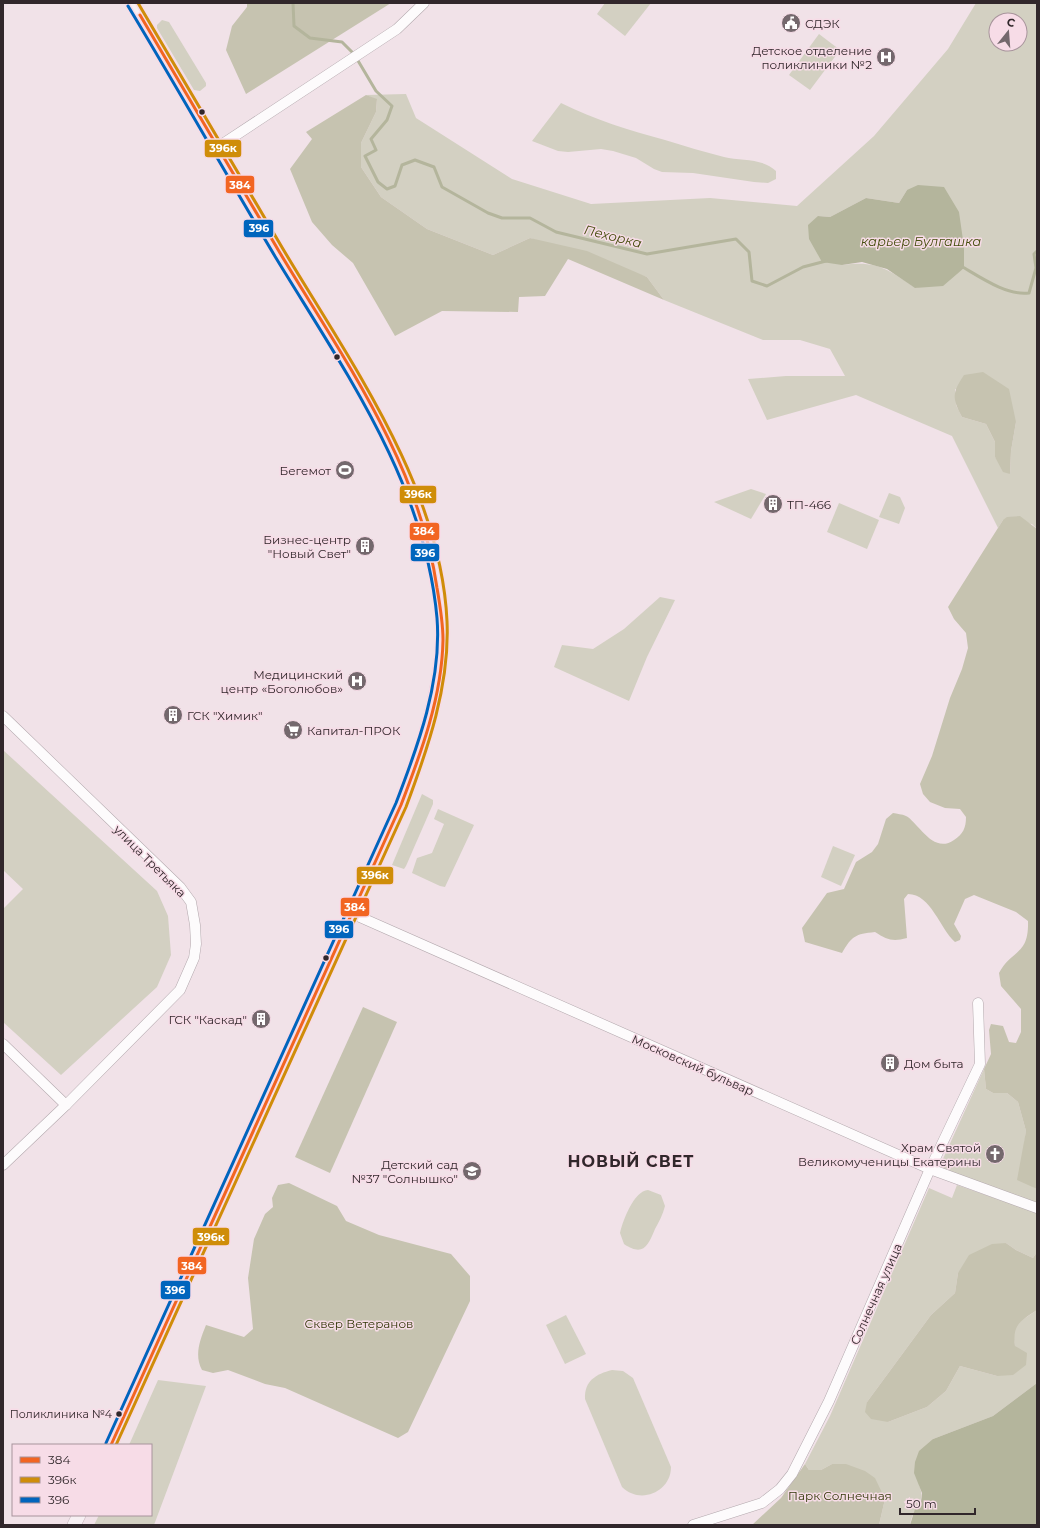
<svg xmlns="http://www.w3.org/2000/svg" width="1040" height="1528" font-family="Montserrat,sans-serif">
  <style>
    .green { fill: #d3d0c2; fill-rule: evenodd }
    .forest { fill: #c6c3b0 }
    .water { fill: #b4b59c }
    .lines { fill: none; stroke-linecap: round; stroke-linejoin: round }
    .stream { stroke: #b4b59c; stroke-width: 3 }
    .minor-casing { stroke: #b3a8ad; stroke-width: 11 }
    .major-casing { stroke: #c6b5bc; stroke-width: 14 }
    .minor { stroke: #fdfbfc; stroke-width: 10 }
    .major { stroke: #f7f0f3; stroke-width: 13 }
    .bus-1-casing { stroke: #f7dce7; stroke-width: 6 }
    .bus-2-casing { stroke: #f7dce7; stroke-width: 6 }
    .bus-3-casing { stroke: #f7dce7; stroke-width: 6 }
    .bus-1 { stroke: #f26522; stroke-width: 3 }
    .bus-2 { stroke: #cf8d09; stroke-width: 3 }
    .bus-3 { stroke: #0065bd; stroke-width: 3 }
    .bus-dot { fill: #31272b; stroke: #f7dce7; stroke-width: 1.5 }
    .labels { text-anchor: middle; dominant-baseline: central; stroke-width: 3; stroke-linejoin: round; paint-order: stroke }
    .bus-label { font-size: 11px; fill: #31272b; stroke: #f7dce7; text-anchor: end }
    .poi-label { font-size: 12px; fill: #31272b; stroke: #f7dce7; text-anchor: end }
    .street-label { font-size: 12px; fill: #31272b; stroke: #f7dce7 }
    .park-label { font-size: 12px; fill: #313707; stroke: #f7dce7 }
    .water-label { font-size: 13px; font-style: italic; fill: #454d0c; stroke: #f7dce7 }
    .district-label { font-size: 16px; font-weight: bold; letter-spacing: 1px; fill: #31272b; stroke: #f7dce7 }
    .line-badge { stroke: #f7dce7; stroke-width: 1.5 }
    .badge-label { font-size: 11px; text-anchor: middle; font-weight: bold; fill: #fff }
  </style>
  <rect width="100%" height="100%" fill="#f1e2e8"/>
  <g class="green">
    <polygon points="605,3 651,3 625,36 597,14"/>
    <path d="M976,3H1037V529L1032,524L1003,520L998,528L952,436L856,395L767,420L748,379L786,376H845L830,349L800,340H763L664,300L647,277L530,238L493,255L427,229L381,197L361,167V143L376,112L377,100L366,95L406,94L416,118L512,179L591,204L710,198L797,206L874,136L948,49ZM996,20H1020V44H996ZM907,190L964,268L957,273L916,288C887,269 877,260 842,265L818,216L830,217L866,198L899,203ZM955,389L1016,422L1011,451L1010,474L995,457V442L986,424L962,417L956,405Z"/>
    <polygon points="162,20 169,22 206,83 206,86 200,91 194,90 157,28 157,25"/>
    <polygon points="819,34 840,50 810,90 789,75"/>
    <path d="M561,103C595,120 629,130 665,140C685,146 704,152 724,157C741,161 763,158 776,171V179L768,183L754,182L693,173L662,172L654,169L636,158L613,151L601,149L568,152L558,151L532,141Z"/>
    <polygon points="751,489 766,494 751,519 714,502"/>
    <polygon points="889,493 900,497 905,508 899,524 879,517"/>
    <polygon points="839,503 879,520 867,549 827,532"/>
    <polygon points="660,597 675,600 647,657 629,701 554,667 562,645 593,649 624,629"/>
    <polygon points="3,750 157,891 168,916 171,955 157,987 61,1075 3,1022 3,909 23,889 3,870"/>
    <polygon points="422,794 433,800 433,804 406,866 404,869 392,865"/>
    <polygon points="438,809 474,825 445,887 440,886 412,873 417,858 432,853 444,824 434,819"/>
    <polygon points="833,846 855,855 841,886 821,877"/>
    <polygon points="984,1069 986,1089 993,1093 1007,1093 1018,1102 1026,1131 1024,1146 1030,1185 1037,1189 1037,1204 941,1170 942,1161"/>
    <path d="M957,1185L1037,1213V1252L1033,1258L1016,1250L1006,1243L958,1273L955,1293L931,1315L867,1402L888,1422L927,1407L946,1391L960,1366L997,1376L1015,1346L1013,1333L1018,1323L1037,1310V1383L993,1416L933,1439L919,1485C927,1503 912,1508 910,1525H879L885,1499L832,1464L821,1470H809L805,1464L830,1416L929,1188L952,1198Z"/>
    <path d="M648,1190L661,1195L665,1206C663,1214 659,1222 655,1229C648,1246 643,1257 624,1244L620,1233C623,1220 634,1191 648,1190Z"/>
    <polygon points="566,1315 586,1354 565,1364 546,1325"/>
    <path d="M612,1370L623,1371L633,1378L671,1467C671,1492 640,1505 622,1487L585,1399C584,1381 596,1374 612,1370Z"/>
    <polygon points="158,1380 206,1386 154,1525 94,1525 99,1515 151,1515 151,1445 129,1445"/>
  </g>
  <g class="forest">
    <polygon points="247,3 391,3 246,94 226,50 232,26 247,7"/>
    <polygon points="366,95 377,99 376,112 361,143 361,167 381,197 427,229 493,255 530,238 587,251 647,277 664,300 568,259 545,296 519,297 518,312 442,311 395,336 353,263 332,245 312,222 290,169 312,139 306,132"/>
    <path d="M983,372L1009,389L1016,422L1011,451L1010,474L1003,472L995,457V442L986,424L962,417C952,398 952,393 964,375Z"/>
    <path d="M1020,516L1037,529V1189L1017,1180L1026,1131L1018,1102L1007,1093H993L986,1089L984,1069L991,1054L989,1030L991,1024L1003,1026L1009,1042L1016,1043L1021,1032V1009L1001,986L999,973C1012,949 1029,956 1028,921L1016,912L974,895L965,899L954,924L961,936L960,940L955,942C940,929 931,894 908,894L904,899L907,938C893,942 887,940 875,932C855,934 852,936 842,953L805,942L802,928L827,893L844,889L856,862L872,852L878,844L886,819L893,813C897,814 902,814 906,816C918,822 933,855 954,840C963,834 966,828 966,817L960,809L945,808L930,802L923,794L920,784L932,756L950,698L962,669L968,648L966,633L954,619L948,607L1003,520L1007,517Z"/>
    <polygon points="363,1007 397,1022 330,1173 295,1157"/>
    <path d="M289,1183L337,1206L346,1221L379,1235L451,1254L470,1276V1301L408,1432L398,1438L285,1388L265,1384L228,1370L213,1373L202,1370C194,1355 200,1340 206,1325L244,1337L253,1329L248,1278L254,1239L265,1214L273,1207L272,1198L278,1185Z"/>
    <path d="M1006,1243L1016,1250L1033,1258L1037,1252V1310C1021,1321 1012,1324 1015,1346L1027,1353L1026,1365L1013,1375L997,1376L960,1366L946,1391L927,1407L888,1422L871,1419L865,1412L867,1402L931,1315L955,1293L958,1273L969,1255L992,1244Z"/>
    <polygon points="805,1464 809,1470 821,1470 832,1464 846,1464 865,1471 875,1478 885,1499 879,1525 752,1525 781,1498"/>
  </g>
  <g class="water">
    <polygon points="918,185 944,187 959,212 964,247 964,268 943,286 915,288 887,269 862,262 842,265 822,262 809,239 808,225 818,216 830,217 866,198 899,203 907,190"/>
    <polygon points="1037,1383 1037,1525 910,1525 915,1509 921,1502 922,1493 914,1473 915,1462 919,1451 933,1439 993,1416"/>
  </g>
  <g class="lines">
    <g class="stream">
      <polyline points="293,3 294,26 310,38 342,42 354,54"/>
      <polyline points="357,59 376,91 392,106 387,120 371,139 376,150 365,156 378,182 387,189 395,186 402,165 415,160 434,167 442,187 488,213 502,218 530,218 556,232 647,254 736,239 749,252 752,281 767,286 803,267 826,261"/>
      <path d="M961,266C980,277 1007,296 1029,293L1036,268L1034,254L1037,251"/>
    </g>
    <g class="minor-casing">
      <g id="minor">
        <polyline points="218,147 397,29 424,3"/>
        <polyline points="3,716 180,887 191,902 195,925 196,944 194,958 180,990 66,1105 3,1165"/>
        <polyline points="353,914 930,1169 1037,1208"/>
        <polyline points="3,1044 66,1105"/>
        <polyline points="693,1525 762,1503 780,1489 792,1474 829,1401 930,1169 980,1064 978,1003"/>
      </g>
    </g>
    <g class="major-casing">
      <g id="major">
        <path d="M111,1445L401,805C422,753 446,676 442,619C432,491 360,386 295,279C240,188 187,95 132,3"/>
        <polyline points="74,1525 79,1515"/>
      </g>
    </g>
    <use href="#minor" class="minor"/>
    <use href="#major" class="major"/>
    <g class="bus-1-casing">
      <path id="bus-1" d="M111,1445L401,805C421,753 442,697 443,640C443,622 440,605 437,588C419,463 343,358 280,253C233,174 187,94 140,15"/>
    </g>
    <g class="bus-2-casing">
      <path id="bus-2" d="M116,1445L406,807C428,748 450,685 447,621C441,487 349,360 283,249C234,167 186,85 138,3"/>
    </g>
    <g class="bus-3-casing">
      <path id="bus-3" d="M106,1443L396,803C418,746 442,681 437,618C425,483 344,370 276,258C226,174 178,89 128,6"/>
    </g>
    <use href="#bus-1" class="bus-1"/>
    <use href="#bus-2" class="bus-2"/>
    <use href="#bus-3" class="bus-3"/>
  </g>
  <defs>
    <g id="civic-disc" transform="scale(1)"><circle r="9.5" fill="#74686d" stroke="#f7dce7"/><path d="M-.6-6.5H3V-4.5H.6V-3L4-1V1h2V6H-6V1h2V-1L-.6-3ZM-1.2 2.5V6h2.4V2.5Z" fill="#fff"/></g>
    <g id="hospital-disc" transform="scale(1)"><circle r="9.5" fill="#74686d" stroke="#f7dce7"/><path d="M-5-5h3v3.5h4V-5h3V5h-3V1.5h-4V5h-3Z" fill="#fff"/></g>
    <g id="stadium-disc" transform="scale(1)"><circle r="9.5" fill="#74686d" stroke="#f7dce7"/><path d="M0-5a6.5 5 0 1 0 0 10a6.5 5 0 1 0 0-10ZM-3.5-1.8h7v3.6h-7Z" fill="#fff"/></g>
    <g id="building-disc" transform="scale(1)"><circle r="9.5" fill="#74686d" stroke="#f7dce7"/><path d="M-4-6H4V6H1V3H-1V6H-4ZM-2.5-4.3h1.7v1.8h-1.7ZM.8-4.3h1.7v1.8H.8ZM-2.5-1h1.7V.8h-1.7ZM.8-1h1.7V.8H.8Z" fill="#fff"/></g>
    <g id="supermarket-disc" transform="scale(1)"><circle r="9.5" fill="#74686d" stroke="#f7dce7"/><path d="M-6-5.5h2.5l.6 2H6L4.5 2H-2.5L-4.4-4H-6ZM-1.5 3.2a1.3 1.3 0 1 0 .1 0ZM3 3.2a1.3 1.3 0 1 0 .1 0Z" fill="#fff"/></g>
    <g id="church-disc" transform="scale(1)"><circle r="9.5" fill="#74686d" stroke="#f7dce7"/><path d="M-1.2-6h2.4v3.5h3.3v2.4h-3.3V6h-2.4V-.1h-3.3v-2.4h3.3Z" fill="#fff"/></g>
    <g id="school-disc" transform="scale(1)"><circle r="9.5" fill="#74686d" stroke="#f7dce7"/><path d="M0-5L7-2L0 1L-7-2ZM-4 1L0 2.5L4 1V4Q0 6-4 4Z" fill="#fff"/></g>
  </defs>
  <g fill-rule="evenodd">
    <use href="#civic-disc" x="791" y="23"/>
    <use href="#hospital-disc" x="886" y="57"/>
    <use href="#stadium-disc" x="345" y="470"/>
    <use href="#building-disc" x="773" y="504"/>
    <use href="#building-disc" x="365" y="546"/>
    <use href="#hospital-disc" x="357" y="681"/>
    <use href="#building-disc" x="173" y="715"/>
    <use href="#supermarket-disc" x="293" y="730"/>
    <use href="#building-disc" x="261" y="1019"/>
    <use href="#building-disc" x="890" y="1063"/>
    <use href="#church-disc" x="995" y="1154"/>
    <use href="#school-disc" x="472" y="1171"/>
  </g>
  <g class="bus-dot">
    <circle cx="202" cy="112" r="3.5"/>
    <circle cx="337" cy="357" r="3.5"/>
    <circle cx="326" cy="958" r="3.5"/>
    <circle cx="119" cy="1414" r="3.5"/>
  </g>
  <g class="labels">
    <g class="bus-label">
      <text x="112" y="1414">Поликлиника №4</text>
    </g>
    <g class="poi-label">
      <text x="805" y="23" text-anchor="start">СДЭК</text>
      <text x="872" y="50">Детское отделение<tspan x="872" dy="14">поликлиники №2</tspan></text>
      <text x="331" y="470">Бегемот</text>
      <text x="787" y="504" text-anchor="start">ТП-466</text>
      <text x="351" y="539">Бизнес-центр<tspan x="351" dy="14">"Новый Свет"</tspan></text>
      <text x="343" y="674">Медицинский<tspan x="343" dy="14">центр «Боголюбов»</tspan></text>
      <text x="187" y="715" text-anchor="start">ГСК "Химик"</text>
      <text x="307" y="730" text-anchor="start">Капитал-ПРОК</text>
      <text x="247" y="1019">ГСК "Каскад"</text>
      <text x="904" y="1063" text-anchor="start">Дом быта</text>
      <text x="981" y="1147">Храм Святой<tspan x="981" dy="14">Великомученицы Екатерины</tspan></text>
      <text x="458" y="1164">Детский сад<tspan x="458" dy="14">№37 "Солнышко"</tspan></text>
    </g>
    <g class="street-label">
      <text transform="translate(150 861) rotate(45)">улица Третьяка</text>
      <text transform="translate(693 1065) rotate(24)">Московский бульвар</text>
      <text transform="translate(876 1294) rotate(-66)">Солнечная улица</text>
    </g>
    <g class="park-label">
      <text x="359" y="1323">Сквер Ветеранов</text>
      <text x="840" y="1495">Парк Солнечная</text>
    </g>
    <g class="water-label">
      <text transform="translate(613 236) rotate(14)">Пехорка</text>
      <text x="921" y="241">карьер Булгашка</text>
    </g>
    <g class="district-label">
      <text x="631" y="1161">НОВЫЙ СВЕТ</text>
    </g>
  </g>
  <g class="line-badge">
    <rect x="204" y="139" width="38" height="19" rx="4" fill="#cf8d09"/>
    <rect x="225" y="175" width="30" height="19" rx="4" fill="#f26522"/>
    <rect x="243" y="219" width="31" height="19" rx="4" fill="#0065bd"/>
    <rect x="399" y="485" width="38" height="19" rx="4" fill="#cf8d09"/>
    <rect x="409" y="522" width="31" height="19" rx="4" fill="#f26522"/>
    <rect x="410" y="543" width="30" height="19" rx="4" fill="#0065bd"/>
    <rect x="356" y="866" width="38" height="19" rx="4" fill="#cf8d09"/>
    <rect x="340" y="897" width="30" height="20" rx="4" fill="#f26522"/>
    <rect x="324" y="920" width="30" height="19" rx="4" fill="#0065bd"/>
    <rect x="192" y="1227" width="38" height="19" rx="4" fill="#cf8d09"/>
    <rect x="177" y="1256" width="30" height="19" rx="4" fill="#f26522"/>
    <rect x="160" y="1280" width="31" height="20" rx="4" fill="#0065bd"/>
  </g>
  <g class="badge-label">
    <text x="223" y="152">396к</text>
    <text x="240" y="189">384</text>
    <text x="259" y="232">396</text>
    <text x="418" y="498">396к</text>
    <text x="424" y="535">384</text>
    <text x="425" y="557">396</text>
    <text x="375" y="879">396к</text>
    <text x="355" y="911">384</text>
    <text x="339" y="933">396</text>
    <text x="211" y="1241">396к</text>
    <text x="192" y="1270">384</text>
    <text x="175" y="1294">396</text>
  </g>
  <rect width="1040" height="1528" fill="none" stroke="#31272b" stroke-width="8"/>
  <rect x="12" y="1444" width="140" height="72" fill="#f7dce7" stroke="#a8949c"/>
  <rect x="20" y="1457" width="20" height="6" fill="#f26522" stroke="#a8949c"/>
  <text x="48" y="1464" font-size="12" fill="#31272b">384</text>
  <rect x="20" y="1477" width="20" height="6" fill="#cf8d09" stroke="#a8949c"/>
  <text x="48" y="1484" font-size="12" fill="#31272b">396к</text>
  <rect x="20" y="1497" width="20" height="6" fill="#0065bd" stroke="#a8949c"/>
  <text x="48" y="1504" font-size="12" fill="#31272b">396</text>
  <g transform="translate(1008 32) rotate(17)"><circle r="19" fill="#f7dce7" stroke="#a8949c"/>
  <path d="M0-3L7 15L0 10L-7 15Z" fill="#74686d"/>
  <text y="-6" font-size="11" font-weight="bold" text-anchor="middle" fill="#31272b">С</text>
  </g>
  <path d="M900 1508v6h75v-6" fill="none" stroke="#31272b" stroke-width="2"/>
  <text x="906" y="1508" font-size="12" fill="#31272b" stroke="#f7dce7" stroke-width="3" paint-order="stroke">50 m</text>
</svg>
